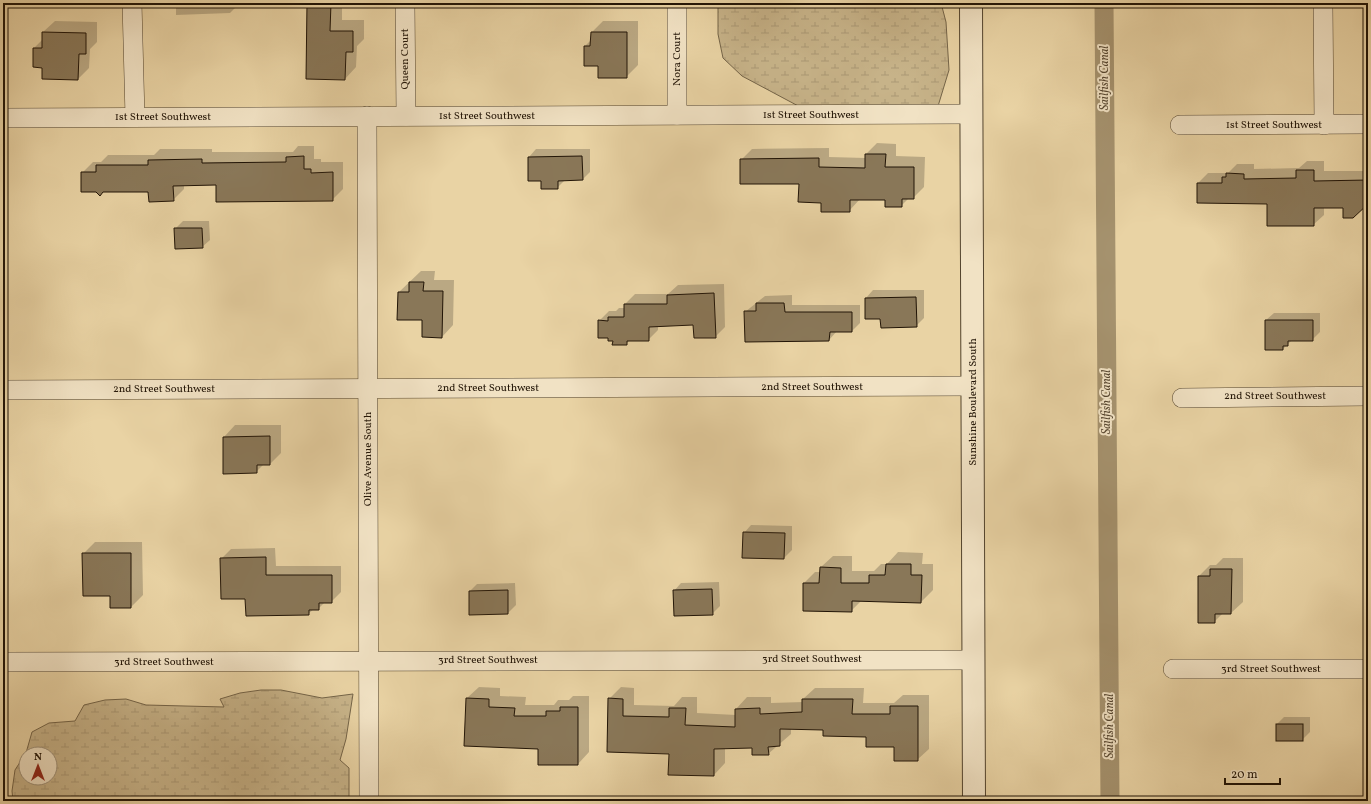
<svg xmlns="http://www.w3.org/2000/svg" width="1371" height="804" font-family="Vollkorn,serif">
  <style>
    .wetland { fill: url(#wetland-marsh); stroke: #746448; fill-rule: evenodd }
    .shadow { fill: #0003 }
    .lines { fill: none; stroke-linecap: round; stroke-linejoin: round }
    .canal { stroke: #a5926e; stroke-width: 19 }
    .building { fill: #897758; stroke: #211406 }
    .minor-casing { stroke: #53442e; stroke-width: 20 }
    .tertiary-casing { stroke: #53442e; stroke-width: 24 }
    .minor { stroke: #f1e2c4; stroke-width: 19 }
    .tertiary { stroke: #f1e2c4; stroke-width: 22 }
    .labels { text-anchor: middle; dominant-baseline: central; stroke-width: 4; stroke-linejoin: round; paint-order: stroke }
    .street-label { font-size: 11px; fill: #211406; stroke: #f1e2c4 }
    .water-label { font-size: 12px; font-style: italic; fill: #564630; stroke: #f1e2c4 }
  </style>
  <defs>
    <pattern id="wetland-marsh" width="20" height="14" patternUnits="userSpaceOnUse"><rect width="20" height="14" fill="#c7b389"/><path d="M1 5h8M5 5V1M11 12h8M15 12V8" fill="none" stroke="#ab9975"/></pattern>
  </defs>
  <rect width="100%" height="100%" fill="#e9d3a4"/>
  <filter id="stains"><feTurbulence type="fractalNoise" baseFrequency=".005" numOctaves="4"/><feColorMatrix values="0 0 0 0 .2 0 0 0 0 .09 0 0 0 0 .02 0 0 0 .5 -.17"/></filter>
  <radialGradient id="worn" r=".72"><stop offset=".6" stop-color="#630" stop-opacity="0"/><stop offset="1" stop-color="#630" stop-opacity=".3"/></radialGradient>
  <g class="wetland">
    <polygon points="718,3 941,3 946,22 949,70 935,116 817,116 742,76 723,58 718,34"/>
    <path d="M261,690H281L322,698L353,694L346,739L340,760L349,768V801H13L12,791L15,770L26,753L32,732L49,723L75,721L84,705L105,700L126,699L146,705L224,707L220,699L240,693ZM26,754H50V778H26Z"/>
  </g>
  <g class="shadow">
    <polygon points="176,3 240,3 230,13 176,15"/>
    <polygon points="287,3 342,3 342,20 364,20 364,39 357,46 356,67 345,79 308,8 287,8"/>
    <polygon points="563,3 603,3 598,8 563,8"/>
    <polygon points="857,3 908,3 904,7 857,8"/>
    <polygon points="55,21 97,22 97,42 90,49 89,68 78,79 43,67 34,48 43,39 43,32"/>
    <polygon points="603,21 638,21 638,65 626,77 599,65 585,65 585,46 592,39 592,32"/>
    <polygon points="1368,64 1368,82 1366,82 1366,66"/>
    <polygon points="877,143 896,144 896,156 925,157 924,187 913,198 909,198 901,206 886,199 860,199 849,211 822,202 800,183 741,160 752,149 829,148 829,157 866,158 866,154"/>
    <polygon points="298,146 314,146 314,159 321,159 321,162 343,162 343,189 332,200 217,184 184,184 184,189 173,200 82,173 93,162 101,162 108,155 154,155 160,149 212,149 212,152 293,152"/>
    <polygon points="3,148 8,148 8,185 3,190"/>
    <polygon points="536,149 590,149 590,172 582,180 565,180 557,188 542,180 529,180 529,157"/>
    <polygon points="1307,161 1324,161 1324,171 1364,171 1368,167 1368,207 1324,207 1324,215 1313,225 1268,203 1198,183 1208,173 1228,173 1237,164 1254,164 1254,169 1299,168"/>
    <polygon points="183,221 209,221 210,240 202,247 175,229"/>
    <polygon points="421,271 435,271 434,280 454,280 453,325 442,337 399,292"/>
    <polygon points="724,284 725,327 715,337 694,324 658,325 658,330 648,340 630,340 626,344 614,340 599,321 609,311 616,311 619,308 625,308 625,304 635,294 668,294 678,285"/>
    <polygon points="873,290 924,290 924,318 916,326 881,318 866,298"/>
    <polygon points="792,295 792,305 860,305 860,323 852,331 837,331 829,340 745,312 765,296"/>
    <polygon points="1274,313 1320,313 1320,332 1312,340 1292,340 1283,349 1266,320"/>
    <polygon points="235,425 281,425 281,453 270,464 264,464 256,472 224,473 224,437"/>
    <polygon points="751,525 792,526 792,550 784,558 744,533"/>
    <polygon points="95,542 142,542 143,595 131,607 111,607 111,595 83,554"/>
    <polygon points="275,548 276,566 341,566 341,592 331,602 325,602 318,609 314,609 308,614 246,598 221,559 231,549"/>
    <polygon points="898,552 923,553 922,564 933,564 933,590 921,602 862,600 851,611 804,583 815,572 821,572 821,567 833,556 852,556 852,571 874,571 881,564 887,564"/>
    <polygon points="1223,558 1243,558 1243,602 1231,613 1223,613 1214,622 1199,576 1210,565 1216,565"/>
    <polygon points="719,582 720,606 712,614 674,591 681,583"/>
    <polygon points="515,583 516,605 508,613 470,591 477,584"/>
    <polygon points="479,687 500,688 500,696 526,697 525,705 554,705 558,700 569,700 573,696 589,696 589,752 578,764 539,748 467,698"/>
    <polygon points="621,687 634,688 634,705 674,706 682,697 697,697 697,713 736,715 736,709 747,697 771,697 771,703 803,702 803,699 815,688 864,688 863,703 894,703 903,695 929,695 929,749 917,760 895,746 867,736 824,729 791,729 791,734 768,754 753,747 725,747 725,763 714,775 670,753 608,751 609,699"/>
    <polygon points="1284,717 1310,717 1310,732 1302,740 1277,724"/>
  </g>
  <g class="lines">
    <polyline class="canal" points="1104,3 1110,801"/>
  </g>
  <g class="building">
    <polygon points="307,3 331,3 330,31 353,31 353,52 346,52 345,80 306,79"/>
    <polygon points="42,32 86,33 86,54 79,54 78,80 42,79 42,68 33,67 33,48 42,48"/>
    <polygon points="591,32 627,32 627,78 598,78 598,66 584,66 584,46 590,46"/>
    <polygon points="865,154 886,154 885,167 914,167 914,199 902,199 902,207 885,207 885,200 850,200 850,212 821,212 821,203 798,202 799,184 740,184 740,159 819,158 819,167 865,168"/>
    <polygon points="304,156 304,169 311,169 311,173 333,172 333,201 216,202 216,185 173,186 174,201 149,202 148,192 103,192 100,196 96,192 81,192 81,172 96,172 96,165 148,165 148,160 202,159 202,163 286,162 286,157"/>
    <polygon points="582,156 583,180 558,181 558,189 541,189 541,181 528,181 528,157"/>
    <polygon points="1296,170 1314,170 1314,181 1368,180 1368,204 1353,218 1343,218 1343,208 1314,208 1314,226 1267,226 1267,204 1197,203 1197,183 1222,183 1222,177 1226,177 1226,173 1244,174 1244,179 1296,178"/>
    <polygon points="174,228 202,228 203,248 175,249"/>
    <polygon points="409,282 424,282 423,291 443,291 442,338 422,337 422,320 397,320 398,292 409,292"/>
    <polygon points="714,293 716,338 694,338 693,325 649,327 649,341 627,341 627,345 612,345 613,341 608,341 608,338 598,338 598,320 608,321 608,317 624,317 624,304 667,304 667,295"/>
    <polygon points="916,297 917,327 881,328 880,319 865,319 865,298"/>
    <polygon points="756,303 784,303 785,312 852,312 852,332 830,332 829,341 745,342 744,311 756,311"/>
    <polygon points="1265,320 1313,320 1313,341 1288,341 1288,346 1283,346 1283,350 1265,350"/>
    <polygon points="270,436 270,465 257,465 257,473 223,474 223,437"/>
    <polygon points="743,532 785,533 784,559 742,558"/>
    <polygon points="82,553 131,553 131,608 110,608 110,596 83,596"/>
    <polygon points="266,557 266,575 332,575 332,603 319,603 319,610 309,610 309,615 246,616 245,599 221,599 220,558"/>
    <polygon points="886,564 911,564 911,575 922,575 921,603 852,601 852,612 803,611 803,583 819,583 820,567 841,568 841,583 869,583 869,575 885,575"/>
    <polygon points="1210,569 1232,569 1231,614 1215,614 1215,623 1198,623 1198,576 1210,576"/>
    <polygon points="712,589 713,615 674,616 673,590"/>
    <polygon points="508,590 508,614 469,615 469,591"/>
    <polygon points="466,698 489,699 489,707 515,708 514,716 546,716 546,711 560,711 560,707 578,707 578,765 538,765 538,749 464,746"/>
    <polygon points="608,698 623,699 623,716 669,717 669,708 686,708 685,725 735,727 735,709 760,708 760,714 802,712 802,699 853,699 852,714 890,714 890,706 918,706 918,761 894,761 894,747 866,747 866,737 823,736 823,730 780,729 780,746 768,747 769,755 752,755 752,748 714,749 714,776 668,775 669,754 607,752"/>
    <rect x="1276" y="724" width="27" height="17"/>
  </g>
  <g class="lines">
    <g class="minor-casing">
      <g id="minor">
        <polyline points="132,3 135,117"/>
        <polyline points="405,3 406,116"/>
        <polyline points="677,3 677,115"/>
        <polyline points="1323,3 1324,125"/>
        <polyline points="367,116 369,801"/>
        <polyline points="3,118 971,114"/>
        <polyline points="1180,125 1368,124"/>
        <polyline points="3,390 973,386"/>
        <polyline points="1182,398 1368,396"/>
        <polyline points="3,662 974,660"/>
        <polyline points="1173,669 1368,669"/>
      </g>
    </g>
    <g class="tertiary-casing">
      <polyline id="tertiary" points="971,3 974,801"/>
    </g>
    <use href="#minor" class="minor"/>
    <use href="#tertiary" class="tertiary"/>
  </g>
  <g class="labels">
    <g class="street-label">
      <text transform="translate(405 59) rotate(-90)">Queen Court</text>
      <text transform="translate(677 59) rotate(-90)">Nora Court</text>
      <text x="811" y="115">1st Street Southwest</text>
      <text x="487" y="116">1st Street Southwest</text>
      <text x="163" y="117">1st Street Southwest</text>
      <text x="1274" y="125">1st Street Southwest</text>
      <text x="812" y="387">2nd Street Southwest</text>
      <text x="488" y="388">2nd Street Southwest</text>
      <text x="164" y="389">2nd Street Southwest</text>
      <text x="1275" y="396">2nd Street Southwest</text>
      <text transform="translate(973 402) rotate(-90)">Sunshine Boulevard South</text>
      <text transform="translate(368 459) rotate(-90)">Olive Avenue South</text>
      <text x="812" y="659">3rd Street Southwest</text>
      <text x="488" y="660">3rd Street Southwest</text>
      <text x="164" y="662">3rd Street Southwest</text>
      <text x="1271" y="669">3rd Street Southwest</text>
    </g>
    <g class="water-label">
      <text transform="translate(1105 78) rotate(-90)">Sailfish Canal</text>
      <text transform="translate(1107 402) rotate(-90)">Sailfish Canal</text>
      <text transform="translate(1110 726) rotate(-90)">Sailfish Canal</text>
    </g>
  </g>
  <rect width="1371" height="804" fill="none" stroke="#e9d3a4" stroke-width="16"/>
  <rect x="4" y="4" width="1363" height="796" fill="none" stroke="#211406" stroke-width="2"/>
  <rect x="8" y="8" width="1355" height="788" fill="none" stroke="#211406"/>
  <g transform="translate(38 766)"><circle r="19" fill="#f1e2c4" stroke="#9e9078"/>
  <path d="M0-3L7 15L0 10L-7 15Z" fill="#8f2418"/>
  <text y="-6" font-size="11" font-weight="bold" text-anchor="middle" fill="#211406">N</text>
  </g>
  <path d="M1225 778v6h55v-6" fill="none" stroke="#211406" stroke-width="2"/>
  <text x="1231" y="778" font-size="12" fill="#211406" stroke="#f1e2c4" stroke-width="3" paint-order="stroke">20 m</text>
  <rect width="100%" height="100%" filter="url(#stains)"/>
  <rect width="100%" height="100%" fill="url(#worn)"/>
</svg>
